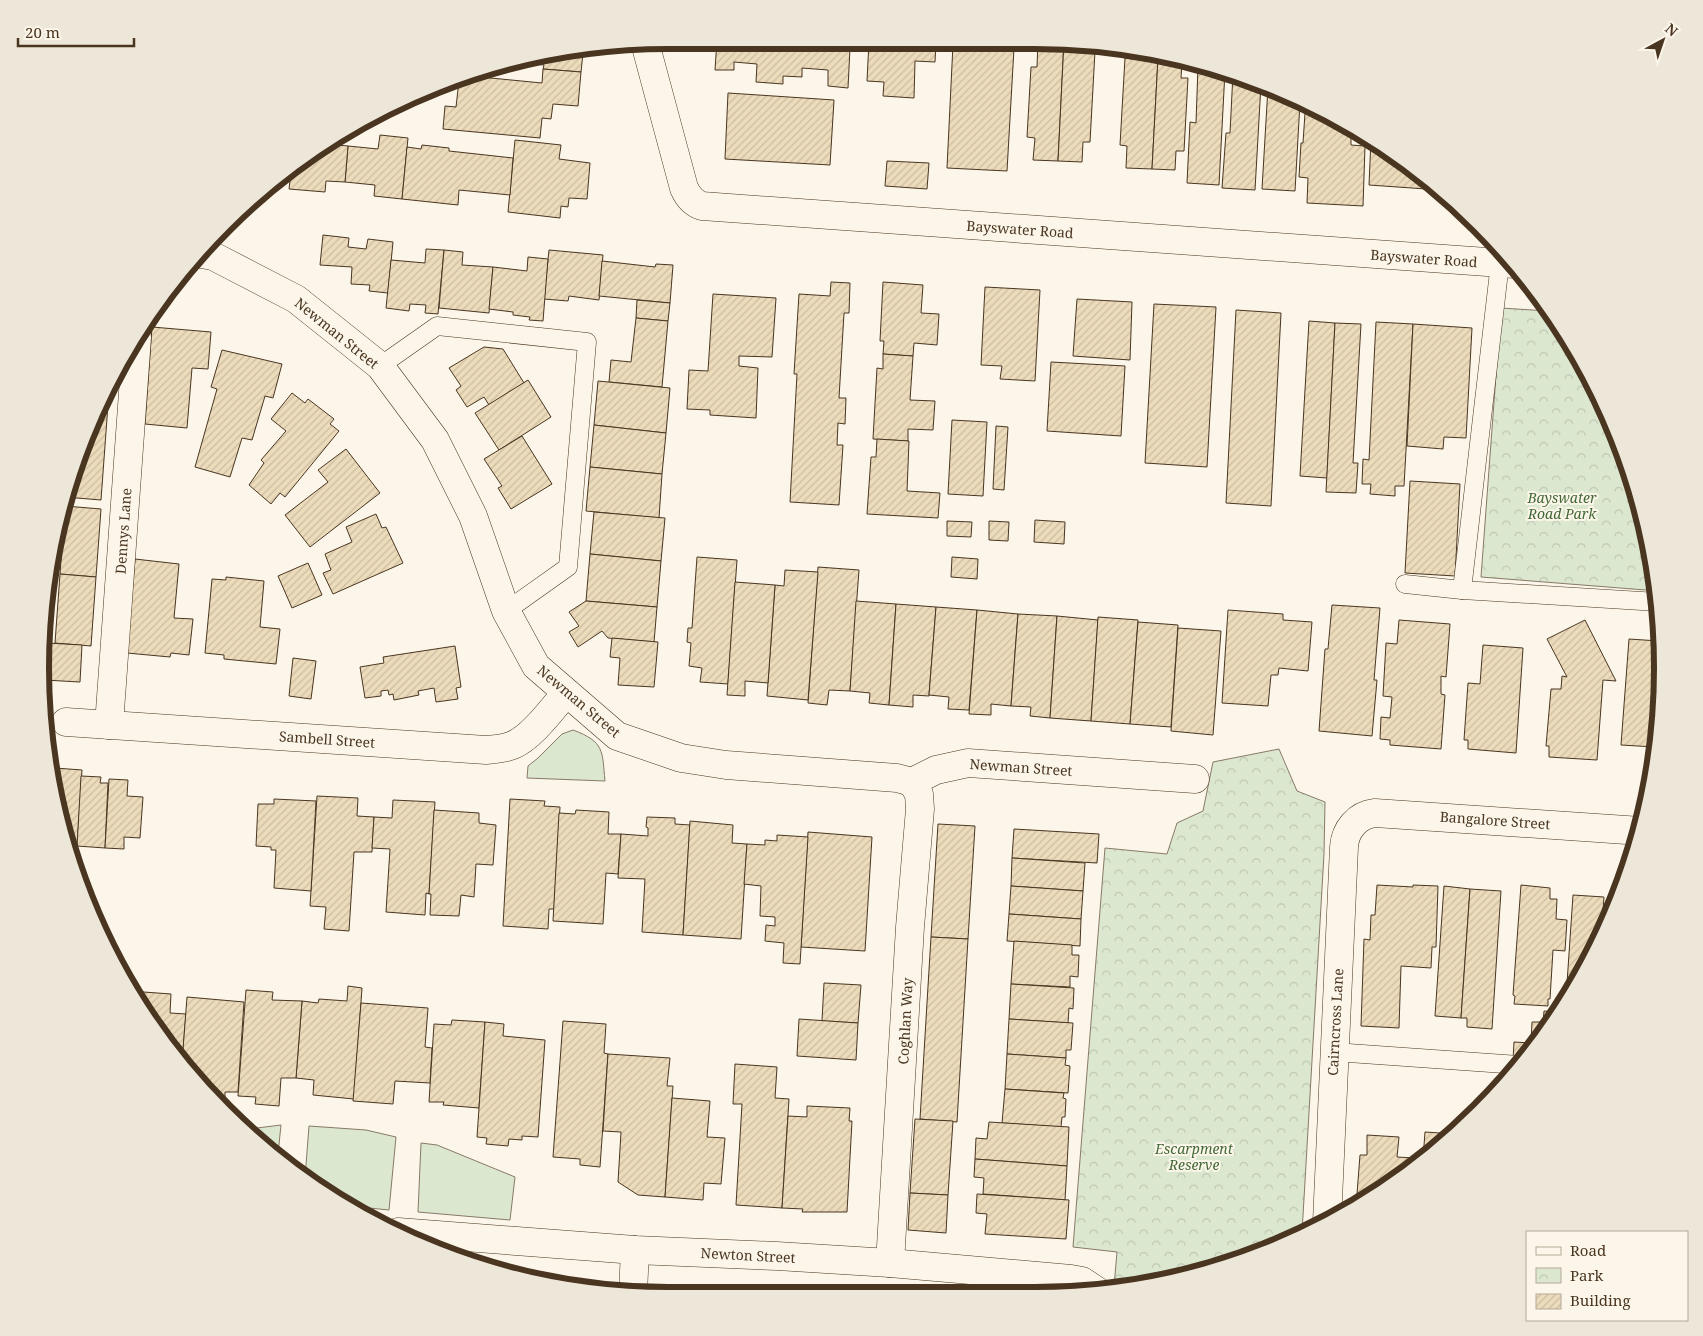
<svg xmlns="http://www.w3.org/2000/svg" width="1703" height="1336" font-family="'Noto Serif',serif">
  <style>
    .grass { fill: #dce7d0; stroke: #887966 }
    .park { fill: url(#park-crowns); stroke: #887966 }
    .building { fill: url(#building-hatch); stroke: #4a3520 }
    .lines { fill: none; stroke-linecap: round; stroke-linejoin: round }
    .lane-casing { stroke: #4a3520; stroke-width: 19 }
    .street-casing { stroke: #4a3520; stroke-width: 29 }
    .lane { stroke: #fbf6e9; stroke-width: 18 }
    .street { stroke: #fbf6e9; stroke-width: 28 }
    .labels { text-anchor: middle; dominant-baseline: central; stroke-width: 4; stroke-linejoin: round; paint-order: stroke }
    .street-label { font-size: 14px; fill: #4a3520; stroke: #fbf6e9 }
    .park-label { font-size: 14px; font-style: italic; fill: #436837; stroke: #fbf6e9 }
    .rim { fill: none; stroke: #4a3520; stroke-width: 6 }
  </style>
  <defs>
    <pattern id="park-crowns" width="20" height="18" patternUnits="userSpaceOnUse" patternTransform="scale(1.25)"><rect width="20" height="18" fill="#dce7d0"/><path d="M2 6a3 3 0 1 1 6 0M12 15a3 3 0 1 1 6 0" fill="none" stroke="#bec7b2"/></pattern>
    <pattern id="building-hatch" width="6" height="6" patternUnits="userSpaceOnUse" patternTransform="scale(1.25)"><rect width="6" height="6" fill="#ecdcbc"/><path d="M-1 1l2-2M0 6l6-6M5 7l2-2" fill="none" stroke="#ccbda1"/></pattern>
  </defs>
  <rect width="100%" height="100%" fill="#fbf6e9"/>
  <g class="grass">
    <path d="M573,730C605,742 602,751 605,781L527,778L528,766L538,758L562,734Z"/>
    <polygon points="281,1125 278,1154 249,1129"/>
    <polygon points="309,1126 366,1130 396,1137 389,1210 349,1206 319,1190 305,1178"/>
    <polygon points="421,1143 437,1145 515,1177 510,1220 418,1212"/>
  </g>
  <g class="park">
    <polygon points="1501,308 1548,311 1579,354 1630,466 1658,591 1481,577"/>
    <polygon points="1279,749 1297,791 1325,802 1324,854 1302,1233 1237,1263 1114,1287 1117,1252 1073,1247 1105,848 1167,854 1177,823 1203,811 1213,762"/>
  </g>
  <g class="building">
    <polygon points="717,40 785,42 785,40 830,41 830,47 850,48 848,88 828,86 828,70 802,68 802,77 783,76 783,84 756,82 757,64 734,62 734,70 715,70"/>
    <polygon points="869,41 936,41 935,62 915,61 914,98 883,96 884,82 867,81"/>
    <polygon points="1038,41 1064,41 1058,161 1033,160 1035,138 1027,137 1031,67 1037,67"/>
    <polygon points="1064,41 1088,44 1088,51 1095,51 1090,142 1083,142 1082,162 1058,161"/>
    <polygon points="953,44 1014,48 1007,171 947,168"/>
    <polygon points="575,52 583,53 581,72 543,69 544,65 505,61"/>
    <polygon points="1132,53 1158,58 1152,169 1126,168 1127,146 1120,145 1125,58 1132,59"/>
    <polygon points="1158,58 1182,62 1181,78 1188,78 1184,151 1176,151 1175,170 1152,169"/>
    <polygon points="1198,66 1225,71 1219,185 1187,183 1190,122 1196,123"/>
    <polygon points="543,69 581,72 578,106 553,104 551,119 542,118 540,138 443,129 445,106 456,107 459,81 470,76 542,83"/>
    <polygon points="1233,73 1261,84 1255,190 1222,188 1226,133 1230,133"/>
    <polygon points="1268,87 1300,102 1295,191 1262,189"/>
    <polygon points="728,93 834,100 830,165 725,159"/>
    <polygon points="1311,107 1349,124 1358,130 1351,130 1351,145 1365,146 1363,206 1307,203 1308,178 1299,177 1301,143 1303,143 1305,113 1311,114"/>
    <polygon points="380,135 408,138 402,199 374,196 375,185 345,182 348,146 378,149"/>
    <polygon points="1371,139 1418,170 1427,178 1426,189 1369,185"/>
    <polygon points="515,140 561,145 559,159 590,163 587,199 569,198 568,207 561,206 560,218 508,212"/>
    <polygon points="328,144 348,146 345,182 326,181 325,192 289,189 291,173"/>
    <polygon points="422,145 449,148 449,151 513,158 510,195 459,190 458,205 402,199 407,147 421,149"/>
    <polygon points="887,161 929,163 927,189 885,186"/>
    <polygon points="323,235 349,238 348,247 366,249 368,239 393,242 388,293 369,291 370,285 351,284 352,267 320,265"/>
    <polygon points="426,249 444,250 438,314 425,313 426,305 410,304 409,311 386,308 391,260 425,263"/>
    <polygon points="444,250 463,252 462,265 493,267 489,313 439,308"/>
    <polygon points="549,250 603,255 599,300 569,296 568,301 544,299"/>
    <polygon points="528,257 548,259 543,321 529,320 530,317 513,315 513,312 489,309 493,267 527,271"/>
    <polygon points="602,261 655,267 656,264 673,265 670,303 599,296"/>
    <polygon points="831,282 850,283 849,313 844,313 839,398 846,398 845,424 838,423 837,445 843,445 839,505 790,502 797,374 794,374 799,294 830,296"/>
    <polygon points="883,282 923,285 921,313 939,314 937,345 914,343 913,356 883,354 884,341 880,341"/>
    <polygon points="985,287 1040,290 1035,381 1000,379 1002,366 981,365"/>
    <polygon points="713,294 776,298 772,357 739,356 739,366 758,368 756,418 710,415 710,410 687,409 689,370 708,371"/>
    <polygon points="1077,299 1132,302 1130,360 1073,356"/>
    <polygon points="637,300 670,303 668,321 636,318"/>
    <polygon points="1154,304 1216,307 1207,467 1145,463"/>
    <polygon points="1236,310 1281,313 1271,506 1226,503"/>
    <polygon points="636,318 668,321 662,387 609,382 611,360 631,362"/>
    <polygon points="1309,321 1335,323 1327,478 1300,476"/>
    <polygon points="1376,322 1413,324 1404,486 1395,486 1395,496 1370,494 1371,484 1362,484 1363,459 1369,460"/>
    <polygon points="1335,323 1361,324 1353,463 1358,463 1356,493 1326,492"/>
    <polygon points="1413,324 1472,328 1466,438 1444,437 1443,449 1407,446"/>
    <polygon points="152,327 211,332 208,369 192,368 187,428 145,424"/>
    <polygon points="484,347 503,349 524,383 489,405 484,397 467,407 456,390 461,386 449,368"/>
    <polygon points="222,350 282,364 273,398 265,396 252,440 242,438 230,477 195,467 217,389 211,387"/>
    <polygon points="883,354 913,356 910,400 935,401 933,430 908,429 908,441 873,439 877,368 883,369"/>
    <polygon points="1051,362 1125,366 1121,436 1047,431"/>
    <polygon points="528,380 551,417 499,450 475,413"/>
    <polygon points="598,381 670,388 666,433 594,425"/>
    <polygon points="109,391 101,500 65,497"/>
    <polygon points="292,393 305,403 308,399 334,419 330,424 339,431 285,497 280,493 271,504 249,485 264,463 261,460 286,431 271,419"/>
    <polygon points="952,420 987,422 983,496 948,494"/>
    <polygon points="594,425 666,433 662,474 590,467"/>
    <polygon points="996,426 1008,427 1004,490 993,489"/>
    <polygon points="522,436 552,484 511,509 498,488 502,486 484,459"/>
    <polygon points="877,439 909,441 907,491 940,493 938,518 867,514 871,457 876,457"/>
    <polygon points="346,449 380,493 310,547 285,515 328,482 318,470"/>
    <polygon points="590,467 662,474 659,518 586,511"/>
    <polygon points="1410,481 1460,484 1455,576 1405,573"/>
    <polygon points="65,506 101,509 96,577 60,574"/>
    <polygon points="594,512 665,518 661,561 590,554"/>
    <polygon points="376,514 382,528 386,527 403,563 333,594 323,573 331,570 325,554 352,542 346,527"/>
    <polygon points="1035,520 1065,522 1064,544 1034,542"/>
    <polygon points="947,521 972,522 971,537 947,536"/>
    <polygon points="989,521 1009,522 1008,541 989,540"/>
    <polygon points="590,554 661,561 657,607 586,601"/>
    <polygon points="697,557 737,560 728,684 700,682 702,668 689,666 691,643 687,642 688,628 692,628"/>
    <polygon points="952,557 978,559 977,579 951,577"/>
    <polygon points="135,559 179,564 174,618 193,619 189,655 171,653 170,657 127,653"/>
    <polygon points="308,563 322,595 292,608 278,576"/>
    <polygon points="818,567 859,570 850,691 829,690 827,705 808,703"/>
    <polygon points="785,570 818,572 808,700 767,696 775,585 784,586"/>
    <polygon points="60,574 96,577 91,646 55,643"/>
    <polygon points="226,577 264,581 260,627 280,629 276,664 224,659 224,655 205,653 212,579 226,580"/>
    <polygon points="735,582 775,585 768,683 745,681 745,696 727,695"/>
    <polygon points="586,601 657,607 654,642 608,638 602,631 578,647 569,632 579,626 569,612"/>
    <polygon points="856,601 896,604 889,705 869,703 870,693 850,691"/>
    <polygon points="896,604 936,607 929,695 929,696 913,695 913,707 889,705"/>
    <polygon points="1332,605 1380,608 1374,680 1377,680 1372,736 1319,731 1325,649 1328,649"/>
    <polygon points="936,607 977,610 969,710 948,709 949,697 929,695"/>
    <polygon points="977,610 1018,614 1011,706 991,704 991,715 969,714"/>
    <polygon points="1228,610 1283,614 1283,620 1312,622 1308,671 1279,668 1278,675 1271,675 1268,706 1222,703"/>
    <polygon points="1018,614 1057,616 1050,718 1030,716 1031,707 1011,706"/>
    <polygon points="1057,616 1098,620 1091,721 1050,718"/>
    <polygon points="1098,617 1138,620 1130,724 1091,721"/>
    <polygon points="1399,620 1450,624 1446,677 1441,676 1441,694 1445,695 1441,749 1390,745 1390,740 1380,739 1381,717 1390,718 1392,697 1383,696 1386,643 1397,644"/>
    <polygon points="1585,620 1616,681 1603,680 1597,760 1549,757 1549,746 1546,746 1551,689 1561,689 1562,676 1567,677 1547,639"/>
    <polygon points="1138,622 1178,625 1171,727 1130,724"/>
    <polygon points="1178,628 1221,631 1213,735 1171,731"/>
    <polygon points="612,638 658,642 654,687 618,685 620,658 610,657"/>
    <polygon points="1629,639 1659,641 1662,709 1661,711 1659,710 1655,747 1621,745"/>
    <polygon points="47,643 82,645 80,682 44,680"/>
    <polygon points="1483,645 1523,648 1516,753 1468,749 1468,740 1464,740 1468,683 1480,684"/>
    <polygon points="455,646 461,687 456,688 458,699 436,702 434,688 418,691 419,695 394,700 393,694 389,695 388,690 381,691 381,696 365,698 360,667 384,663 383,657"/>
    <polygon points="293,658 316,661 311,699 289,696"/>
    <polygon points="55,768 82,770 77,848 68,847 61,831 55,779"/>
    <polygon points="81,776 101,777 100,783 108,783 105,848 77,846"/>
    <polygon points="109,779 128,780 127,796 143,797 140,838 124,837 124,849 105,848"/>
    <polygon points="317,796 358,798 357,816 374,817 372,852 354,852 349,931 324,929 326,907 310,906"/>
    <polygon points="274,799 316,801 311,891 274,888 276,850 271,850 271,847 256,846 258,804 274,804"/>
    <polygon points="510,799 545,801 544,806 560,807 554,909 549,909 548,929 503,926"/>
    <polygon points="393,800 435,802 429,894 426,893 425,915 386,912 390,849 372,848 374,817 392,818"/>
    <polygon points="434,810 479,813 479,823 496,825 493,865 476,864 474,897 461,895 459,916 430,915 431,894 429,894"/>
    <polygon points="576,810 609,812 608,834 621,834 618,874 606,873 603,924 553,921 559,813 575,814"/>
    <polygon points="647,817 675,818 675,824 690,825 683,935 642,932 645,879 618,878 621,834 648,836 648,828 646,827"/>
    <polygon points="690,821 733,825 732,843 747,844 741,939 683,935"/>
    <polygon points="938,824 975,826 968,939 931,937"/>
    <polygon points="1014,829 1099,834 1097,863 1012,858"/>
    <polygon points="808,832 872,837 865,951 801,947"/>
    <polygon points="777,835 808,837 800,964 783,963 784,943 765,941 766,925 775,926 775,917 760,916 761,886 744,884 747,844 765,845 765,840 777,841"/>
    <polygon points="1012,858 1085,863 1083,891 1011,886"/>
    <polygon points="1377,885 1413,887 1413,885 1438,886 1436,947 1432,947 1431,968 1401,966 1399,1028 1361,1026 1364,939 1370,940 1371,915 1375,915"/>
    <polygon points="1521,885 1550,888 1550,899 1557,899 1556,919 1567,920 1565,951 1553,950 1550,999 1548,999 1548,1006 1514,1004 1515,996 1513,995"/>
    <polygon points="1011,886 1083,891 1081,919 1009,914"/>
    <polygon points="1444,886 1470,889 1461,1018 1435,1016"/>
    <polygon points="1470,889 1501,891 1492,1029 1467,1027 1467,1018 1461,1018"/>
    <polygon points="1573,895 1604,897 1601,937 1598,945 1566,998"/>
    <polygon points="1608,896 1617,897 1605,927"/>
    <polygon points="1009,914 1081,919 1080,946 1007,941"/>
    <polygon points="931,937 968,939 957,1122 920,1119"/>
    <polygon points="1014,941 1072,945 1072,955 1079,955 1078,977 1070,976 1070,987 1011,984"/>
    <polygon points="824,983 861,985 858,1023 822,1021"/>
    <polygon points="1011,984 1074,988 1073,1009 1069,1008 1068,1023 1009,1019"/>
    <polygon points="348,986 362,988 354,1099 313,1095 314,1080 296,1078 302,1001 318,1003 319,999 347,1001"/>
    <polygon points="246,990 273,992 272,1000 302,1001 296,1078 281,1078 279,1106 255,1104 256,1097 238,1096"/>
    <polygon points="130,991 171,994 170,1013 186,1014 182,1063"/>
    <polygon points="187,997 244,1002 238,1092 225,1092 225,1097 211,1096 211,1091 205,1090 196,1082 182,1063"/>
    <polygon points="361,1003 428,1008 425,1047 432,1048 430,1083 395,1081 393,1104 353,1101"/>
    <polygon points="1544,1011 1557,1012 1533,1050 1523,1061 1513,1060 1514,1042 1531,1043 1532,1022 1543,1022"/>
    <polygon points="799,1019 858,1023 856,1060 797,1056"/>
    <polygon points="1009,1019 1073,1023 1071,1050 1066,1050 1066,1058 1007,1054"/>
    <polygon points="452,1020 485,1022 479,1108 443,1105 444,1102 429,1102 434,1024 451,1025"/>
    <polygon points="563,1021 606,1024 604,1053 608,1054 600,1167 580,1165 580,1159 553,1157"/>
    <polygon points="485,1022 504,1024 503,1036 545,1040 538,1137 522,1136 522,1140 509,1139 508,1146 486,1144 487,1138 477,1137"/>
    <polygon points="608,1054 670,1058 667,1086 673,1086 665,1197 638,1195 618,1182 621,1132 603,1131"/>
    <polygon points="1007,1054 1066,1058 1065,1065 1070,1066 1068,1093 1005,1089"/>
    <polygon points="735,1064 777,1067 775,1098 789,1099 782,1208 736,1205 742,1104 733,1104"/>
    <polygon points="1005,1089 1064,1093 1063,1098 1066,1099 1065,1117 1062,1117 1061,1127 1002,1123"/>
    <polygon points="672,1098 710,1101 707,1137 725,1138 721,1184 704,1183 703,1200 665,1197"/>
    <polygon points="807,1106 850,1108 849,1121 852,1121 847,1212 802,1212 803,1209 782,1208 788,1116 807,1117"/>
    <polygon points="915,1119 953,1121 948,1195 910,1193"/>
    <polygon points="989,1122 1069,1127 1067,1166 975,1159 976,1138 987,1139"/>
    <polygon points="1425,1132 1455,1134 1449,1140 1423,1159"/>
    <polygon points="1367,1135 1399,1137 1397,1157 1414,1158 1414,1165 1356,1207 1360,1155 1367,1155"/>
    <polygon points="975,1159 1067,1166 1065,1200 983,1194 984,1178 974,1177"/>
    <polygon points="910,1193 948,1195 946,1233 908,1230"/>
    <polygon points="977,1194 1069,1200 1066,1239 985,1234 987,1214 976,1213"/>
  </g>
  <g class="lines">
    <g class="lane-casing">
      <g id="lane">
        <polyline points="380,366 437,326 587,342 568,567 506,611"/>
        <polyline points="1405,584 1462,590 1658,602"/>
        <polyline points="1462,590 1500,263"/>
        <polyline points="1334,1052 1519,1065"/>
      </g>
    </g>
    <g class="street-casing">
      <g id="street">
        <path d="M645,43L684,188C688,197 693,203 702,206L1515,264"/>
        <polyline points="201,254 213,256 296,299 380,366 435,440 473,516 506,611 536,666 617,736 681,758 726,765 897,778 912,782 936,770 968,763 1195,779"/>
        <path d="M66,722L486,750C495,749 504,749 513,745C532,737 552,709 566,693"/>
        <polyline points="109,725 137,337"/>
        <path d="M1327,1222L1344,847C1345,830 1357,815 1375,813L1641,831"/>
        <polyline points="398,1232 635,1250 777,1256 890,1263 1071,1279 1082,1281 1097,1291"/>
        <polyline points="890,1263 910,927 920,809 919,794 912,782"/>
        <polyline points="633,1293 635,1250"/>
      </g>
    </g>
    <use href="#lane" class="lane"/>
    <use href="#street" class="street"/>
  </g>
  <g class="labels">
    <g class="street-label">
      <text transform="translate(1020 229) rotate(4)">Bayswater Road</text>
      <text transform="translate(1424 258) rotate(4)">Bayswater Road</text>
      <text transform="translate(337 333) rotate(39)">Newman Street</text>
      <text transform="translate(123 531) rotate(-86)">Dennys Lane</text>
      <text transform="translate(579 701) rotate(40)">Newman Street</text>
      <text transform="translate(327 739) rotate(4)">Sambell Street</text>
      <text transform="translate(1021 767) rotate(4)">Newman Street</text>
      <text transform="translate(1495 820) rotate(4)">Bangalore Street</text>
      <text transform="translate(905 1021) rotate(-87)">Coghlan Way</text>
      <text transform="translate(1335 1022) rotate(-87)">Cairncross Lane</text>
      <text transform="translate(748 1255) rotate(3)">Newton Street</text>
    </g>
    <g class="park-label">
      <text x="1562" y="497">Bayswater<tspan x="1562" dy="16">Road Park</tspan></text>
      <text x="1194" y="1148">Escarpment<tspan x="1194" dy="16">Reserve</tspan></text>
    </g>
  </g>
  <path d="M0 0H1703V1336H0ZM668 49H1035A619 619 0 0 1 1654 668V668A619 619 0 0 1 1035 1287H668A619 619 0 0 1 49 668V668A619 619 0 0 1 668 49Z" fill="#ede7d9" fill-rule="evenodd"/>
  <path class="rim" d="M668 49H1035A619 619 0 0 1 1654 668V668A619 619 0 0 1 1035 1287H668A619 619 0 0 1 49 668V668A619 619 0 0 1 668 49Z"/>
  <rect x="1526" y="1231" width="162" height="90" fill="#fbf6e9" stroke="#b4a999"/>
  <rect x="1536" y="1247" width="25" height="8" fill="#fbf6e9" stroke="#b4a999"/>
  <text x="1570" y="1256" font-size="15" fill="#4a3520">Road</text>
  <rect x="1536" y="1268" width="25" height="15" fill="url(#park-crowns)" stroke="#b4a999"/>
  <text x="1570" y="1281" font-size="15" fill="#4a3520">Park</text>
  <rect x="1536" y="1294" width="25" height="15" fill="url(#building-hatch)" stroke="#b4a999"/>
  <text x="1570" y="1306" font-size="15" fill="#4a3520">Building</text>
  <g transform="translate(1663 40) rotate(40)" stroke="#fbf6e9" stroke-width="4" paint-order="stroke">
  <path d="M0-4L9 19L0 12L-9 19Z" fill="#4a3520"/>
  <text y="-8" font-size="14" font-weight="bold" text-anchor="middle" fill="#4a3520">N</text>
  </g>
  <path d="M18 38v8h116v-8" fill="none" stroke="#4a3520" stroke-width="2.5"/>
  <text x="25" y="38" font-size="15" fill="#4a3520" stroke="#fbf6e9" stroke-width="4" paint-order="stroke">20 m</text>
</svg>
